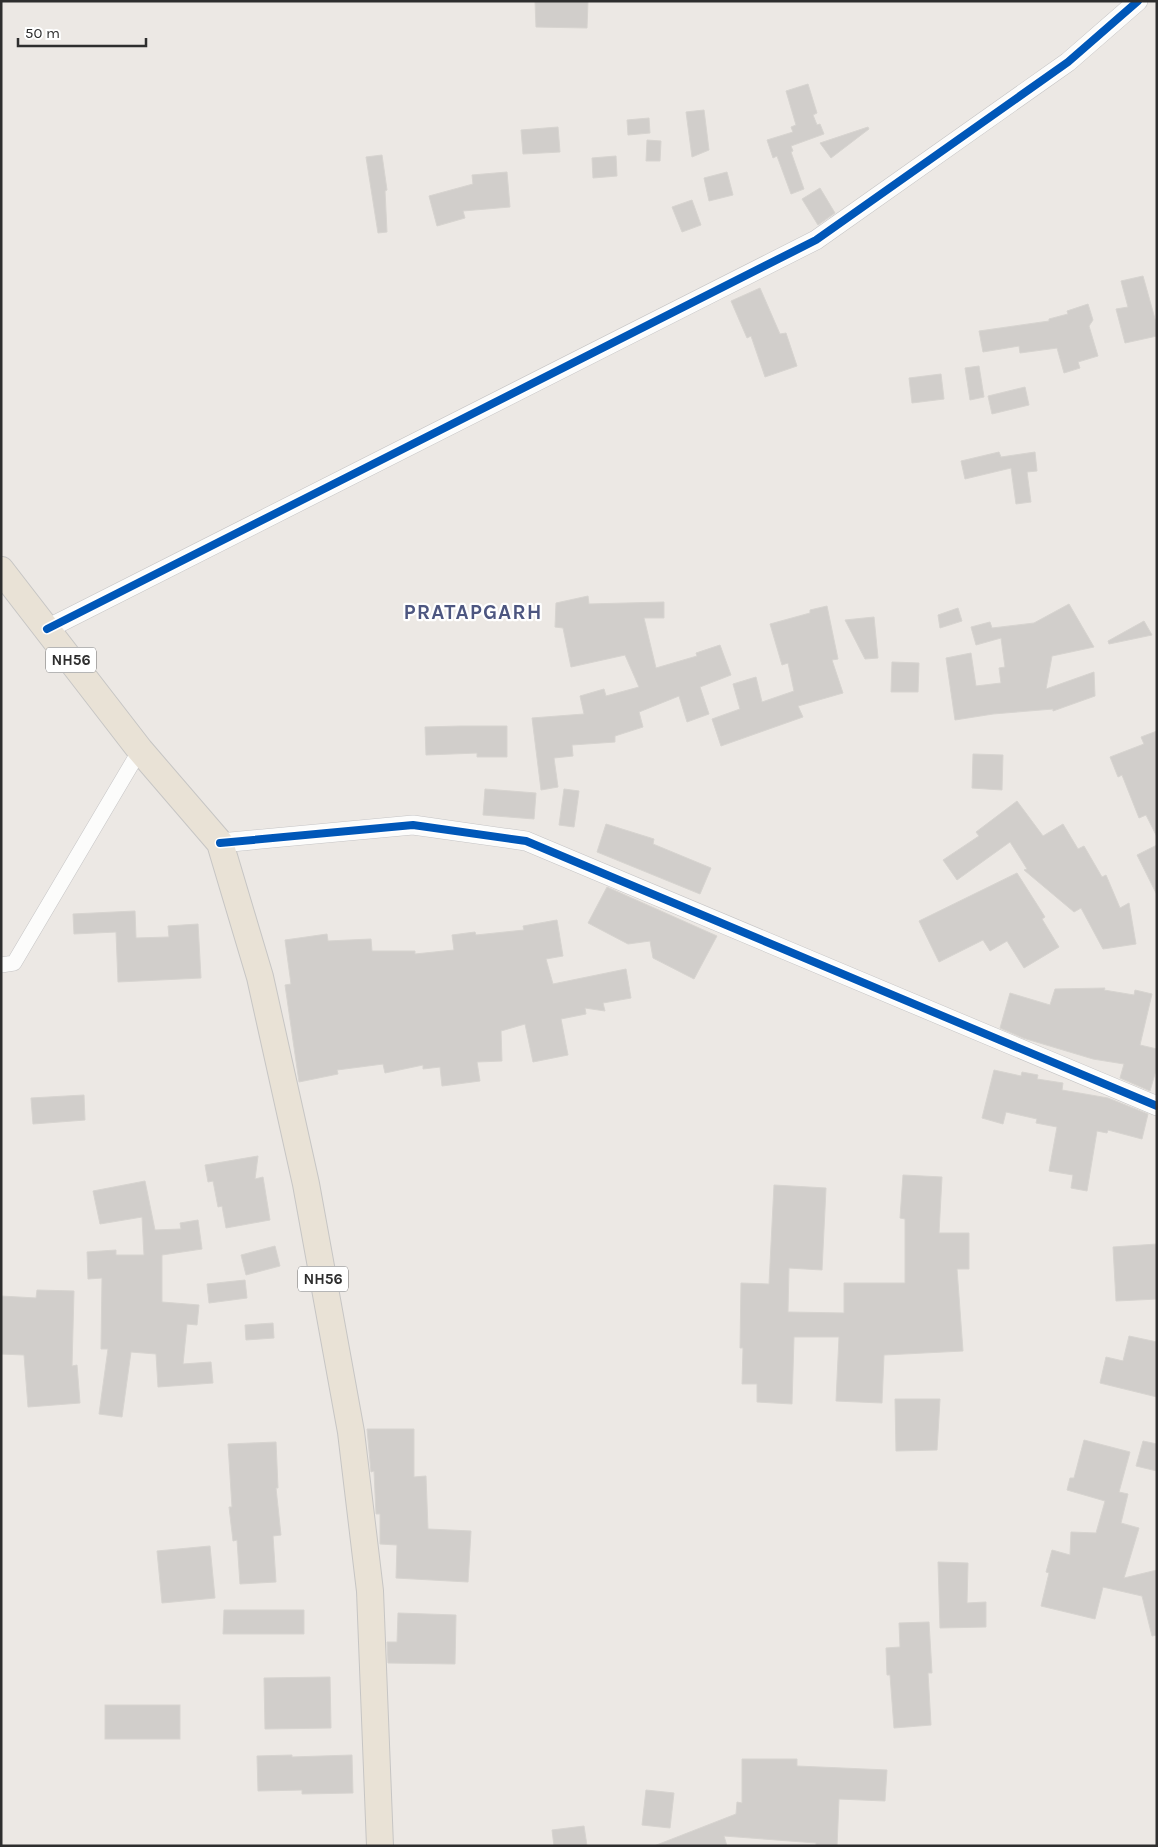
<svg xmlns="http://www.w3.org/2000/svg" width="1158" height="1847" font-family="Karla,sans-serif">
  <style>
    .building { fill: #d1cecb; stroke: #d7d4d0 }
    .lines { fill: none; stroke-linecap: round; stroke-linejoin: round }
    .minor-casing { stroke: #c5c4c5; stroke-width: 16 }
    .tertiary-casing { stroke: #c5c4c5; stroke-width: 20 }
    .trunk-casing { stroke: #c6c5c4; stroke-width: 28 }
    .minor { stroke: #fcfcfb; stroke-width: 15 }
    .tertiary { stroke: #fcfcfb; stroke-width: 19 }
    .trunk { stroke: #e9e2d6; stroke-width: 26 }
    .cycleway-casing { stroke: #fff; stroke-width: 11 }
    .cycleway { stroke: #0057b8; stroke-width: 8 }
    .labels { text-anchor: middle; dominant-baseline: central; stroke-width: 4.5; stroke-linejoin: round; paint-order: stroke }
    .shield { fill: #fff; stroke: #6d6d6d; stroke-width: 1 }
    .shield-label { font-size: 15px; font-weight: bold; fill: #2e2e2e }
    .district-label { font-size: 21px; font-weight: bold; letter-spacing: 1px; fill: #4d5680; stroke: #fff }
  </style>
  <rect width="100%" height="100%" fill="#ece8e4"/>
  <g class="building">
    <polygon points="535,1 588,1 587,28 536,27"/>
    <polygon points="808,84 817,113 813,115 817,125 820,124 824,134 791,146 793,151 791,152 804,189 791,194 777,156 773,158 767,140 793,132 791,127 796,125 786,91"/>
    <polygon points="704,110 709,150 692,157 686,112"/>
    <polygon points="649,118 650,133 628,135 627,120"/>
    <polygon points="558,127 560,152 523,154 521,130"/>
    <polygon points="868,127 869,129 831,158 820,143"/>
    <polygon points="647,140 661,141 660,161 646,161"/>
    <polygon points="382,155 387,190 385,191 387,232 378,233 366,157"/>
    <polygon points="616,156 617,176 593,178 592,158"/>
    <polygon points="507,172 510,207 463,211 465,218 437,226 429,196 473,184 472,175"/>
    <polygon points="727,172 733,195 709,201 704,178"/>
    <polygon points="820,188 835,213 818,225 802,199"/>
    <polygon points="692,200 701,225 682,232 672,207"/>
    <polygon points="1143,276 1157,326 1157,336 1125,343 1116,309 1128,307 1121,281"/>
    <polygon points="760,288 780,334 786,333 797,366 765,377 751,336 747,338 731,301"/>
    <polygon points="1088,304 1093,320 1089,326 1098,356 1078,362 1080,368 1064,373 1057,348 1020,353 1019,346 983,352 979,331 1049,321 1049,319 1068,314 1067,311"/>
    <polygon points="979,366 984,397 970,400 965,368"/>
    <polygon points="941,374 944,399 912,403 909,378"/>
    <polygon points="1025,387 1029,405 992,414 988,396"/>
    <polygon points="999,452 1001,457 1035,452 1037,471 1027,472 1031,502 1016,504 1011,468 965,479 961,461"/>
    <polygon points="588,596 589,604 664,602 664,618 644,618 656,668 697,656 696,653 720,645 731,675 700,687 709,714 687,722 679,696 639,712 643,727 615,736 615,742 572,745 573,756 554,758 558,787 541,790 532,718 584,714 580,696 604,689 606,696 639,687 625,655 571,667 563,628 555,627 556,603"/>
    <polygon points="1069,604 1094,647 1052,656 1046,689 1094,672 1095,696 1053,711 1053,709 993,714 955,720 946,658 971,653 976,686 1001,683 999,668 1005,667 1001,638 976,645 971,627 990,622 992,628 1034,623"/>
    <polygon points="827,606 838,659 832,660 843,693 798,706 803,717 721,746 712,719 740,709 733,684 756,677 762,702 794,691 788,663 782,665 770,624 810,613 810,610"/>
    <polygon points="958,608 962,621 940,628 938,615"/>
    <polygon points="874,617 878,658 865,659 845,620"/>
    <polygon points="1144,621 1152,635 1109,644 1108,641"/>
    <polygon points="892,662 919,663 918,692 891,692"/>
    <polygon points="461,726 507,726 507,757 477,757 477,753 426,755 425,727"/>
    <polygon points="1157,731 1157,837 1146,815 1139,818 1122,775 1118,777 1110,757 1144,744 1141,737"/>
    <polygon points="973,754 1003,755 1002,790 972,788"/>
    <polygon points="485,789 536,793 534,819 483,815"/>
    <polygon points="564,789 579,791 574,827 559,825"/>
    <polygon points="1017,801 1043,836 1063,824 1078,849 1084,846 1102,877 1106,875 1120,908 1129,903 1136,944 1103,949 1081,908 1074,912 1024,870 1027,869 1010,842 957,880 943,860 979,836 976,832"/>
    <polygon points="606,824 654,839 653,844 711,868 700,894 597,852"/>
    <polygon points="1157,845 1157,895 1137,855"/>
    <polygon points="1017,873 1045,917 1042,919 1059,947 1024,968 1007,941 990,951 983,940 939,962 919,921"/>
    <polygon points="607,887 717,936 694,979 653,958 650,941 628,944 588,923"/>
    <polygon points="135,911 136,938 169,937 168,926 198,924 201,978 118,982 116,932 74,934 73,914"/>
    <polygon points="557,920 563,956 546,959 553,984 626,969 631,998 603,1003 605,1011 585,1008 586,1014 561,1019 568,1055 533,1062 525,1024 501,1031 502,1061 477,1062 480,1081 442,1086 440,1067 423,1069 423,1065 385,1073 383,1064 337,1070 338,1074 299,1082 285,985 291,984 285,940 327,934 328,941 371,939 372,951 415,951 415,954 454,950 452,935 475,932 476,935 524,930 523,926"/>
    <polygon points="1105,988 1104,990 1134,995 1135,990 1152,994 1140,1045 1157,1049 1157,1067 1150,1091 1120,1078 1124,1064 1093,1059 1023,1038 1000,1028 1010,993 1050,1005 1055,989"/>
    <polygon points="994,1070 1021,1076 1022,1072 1038,1075 1037,1079 1063,1083 1062,1090 1108,1098 1148,1114 1142,1139 1108,1130 1107,1133 1097,1131 1087,1191 1071,1188 1073,1175 1049,1171 1057,1127 1036,1123 1037,1119 1006,1112 1003,1124 982,1118"/>
    <polygon points="84,1095 85,1120 33,1124 31,1098"/>
    <polygon points="258,1156 255,1179 263,1177 270,1220 226,1228 222,1206 218,1207 213,1181 208,1182 205,1165"/>
    <polygon points="903,1175 942,1177 939,1233 969,1233 969,1269 957,1269 963,1351 884,1355 882,1403 836,1401 839,1337 794,1337 792,1404 757,1402 757,1384 742,1384 743,1348 740,1348 741,1283 769,1284 774,1185 826,1188 822,1270 789,1268 788,1312 844,1313 844,1283 905,1283 905,1219 900,1218"/>
    <polygon points="145,1181 155,1230 181,1229 180,1223 198,1220 202,1249 162,1255 162,1302 199,1305 197,1325 187,1324 183,1364 211,1362 213,1383 158,1387 156,1354 131,1352 122,1417 99,1414 108,1349 101,1349 102,1278 88,1279 87,1252 116,1250 116,1255 144,1255 142,1217 100,1224 93,1191"/>
    <polygon points="1157,1244 1157,1299 1116,1301 1113,1247"/>
    <polygon points="275,1246 280,1266 246,1275 241,1255"/>
    <polygon points="245,1280 247,1298 209,1303 207,1284"/>
    <polygon points="37,1290 74,1291 72,1366 77,1365 80,1403 28,1407 24,1355 1,1354 1,1296 36,1298"/>
    <polygon points="273,1323 274,1338 246,1340 245,1325"/>
    <polygon points="1129,1336 1157,1342 1157,1397 1100,1383 1106,1357 1123,1361"/>
    <polygon points="895,1399 940,1399 937,1450 896,1451"/>
    <polygon points="367,1429 414,1429 414,1477 426,1476 428,1529 471,1531 468,1582 396,1578 397,1545 380,1544 380,1514 376,1514 374,1471 371,1472"/>
    <polygon points="1084,1440 1130,1452 1119,1492 1128,1494 1121,1523 1139,1528 1124,1578 1157,1570 1157,1635 1152,1636 1142,1596 1103,1587 1095,1619 1041,1606 1049,1573 1046,1572 1052,1550 1070,1555 1071,1532 1096,1533 1105,1501 1067,1490 1070,1478 1074,1478"/>
    <polygon points="1143,1441 1157,1444 1157,1471 1136,1466"/>
    <polygon points="276,1442 278,1488 276,1488 281,1535 273,1536 276,1582 240,1584 237,1540 233,1541 229,1507 232,1507 228,1444"/>
    <polygon points="210,1546 215,1598 162,1603 157,1551"/>
    <polygon points="938,1562 968,1563 967,1603 986,1602 986,1627 940,1628"/>
    <polygon points="224,1610 304,1610 304,1634 223,1634"/>
    <polygon points="398,1613 456,1615 455,1664 388,1663 387,1642 397,1642"/>
    <polygon points="929,1622 932,1673 928,1673 931,1725 894,1728 890,1675 887,1675 886,1648 900,1647 899,1623"/>
    <polygon points="330,1677 331,1728 265,1729 264,1678"/>
    <rect x="105" y="1705" width="75" height="34"/>
    <polygon points="292,1755 292,1757 352,1755 353,1793 302,1794 302,1790 258,1791 257,1756"/>
    <polygon points="742,1759 797,1759 797,1766 887,1770 885,1801 839,1799 837,1846 816,1846 816,1843 724,1836 727,1846 654,1846 736,1814 737,1802 742,1803"/>
    <polygon points="646,1790 674,1793 670,1828 642,1825"/>
    <polygon points="584,1826 587,1846 554,1846 552,1830"/>
  </g>
  <g class="lines">
    <g class="minor-casing">
      <polyline id="minor" points="1,965 14,963 140,750"/>
    </g>
    <g class="tertiary-casing">
      <g id="tertiary">
        <polyline points="47,629 816,240 1068,62 1138,1"/>
        <polyline points="220,843 413,825 526,841 1157,1106"/>
      </g>
    </g>
    <g class="trunk-casing">
      <polyline id="trunk" points="1,570 140,750 220,843 260,977 306,1184 351,1432 370,1591 380,1846"/>
    </g>
    <use href="#minor" class="minor"/>
    <use href="#tertiary" class="tertiary"/>
    <use href="#trunk" class="trunk"/>
    <g class="cycleway-casing">
      <g id="cycleway">
        <polyline points="47,629 816,240 1068,62 1138,1"/>
        <polyline points="220,843 413,825 526,841 1157,1106"/>
      </g>
    </g>
    <use href="#cycleway" class="cycleway"/>
  </g>
  <g class="labels">
    <g class="shield">
      <rect x="46" y="647.5" width="50" height="25" rx="4"/>
      <rect x="298" y="1266.5" width="50" height="25" rx="4"/>
    </g>
    <g class="shield-label">
      <text x="71" y="660">NH56</text>
      <text x="323" y="1279">NH56</text>
    </g>
    <g class="district-label">
      <text x="473" y="612">PRATAPGARH</text>
    </g>
  </g>
  <rect width="1158" height="1847" fill="none" stroke="#2e2e2e" stroke-width="5"/>
  <path d="M18 38v8h128v-8" fill="none" stroke="#2e2e2e" stroke-width="2.5"/>
  <text x="25" y="38" font-size="15" fill="#2e2e2e" stroke="#ffffff" stroke-width="4" paint-order="stroke">50 m</text>
</svg>
